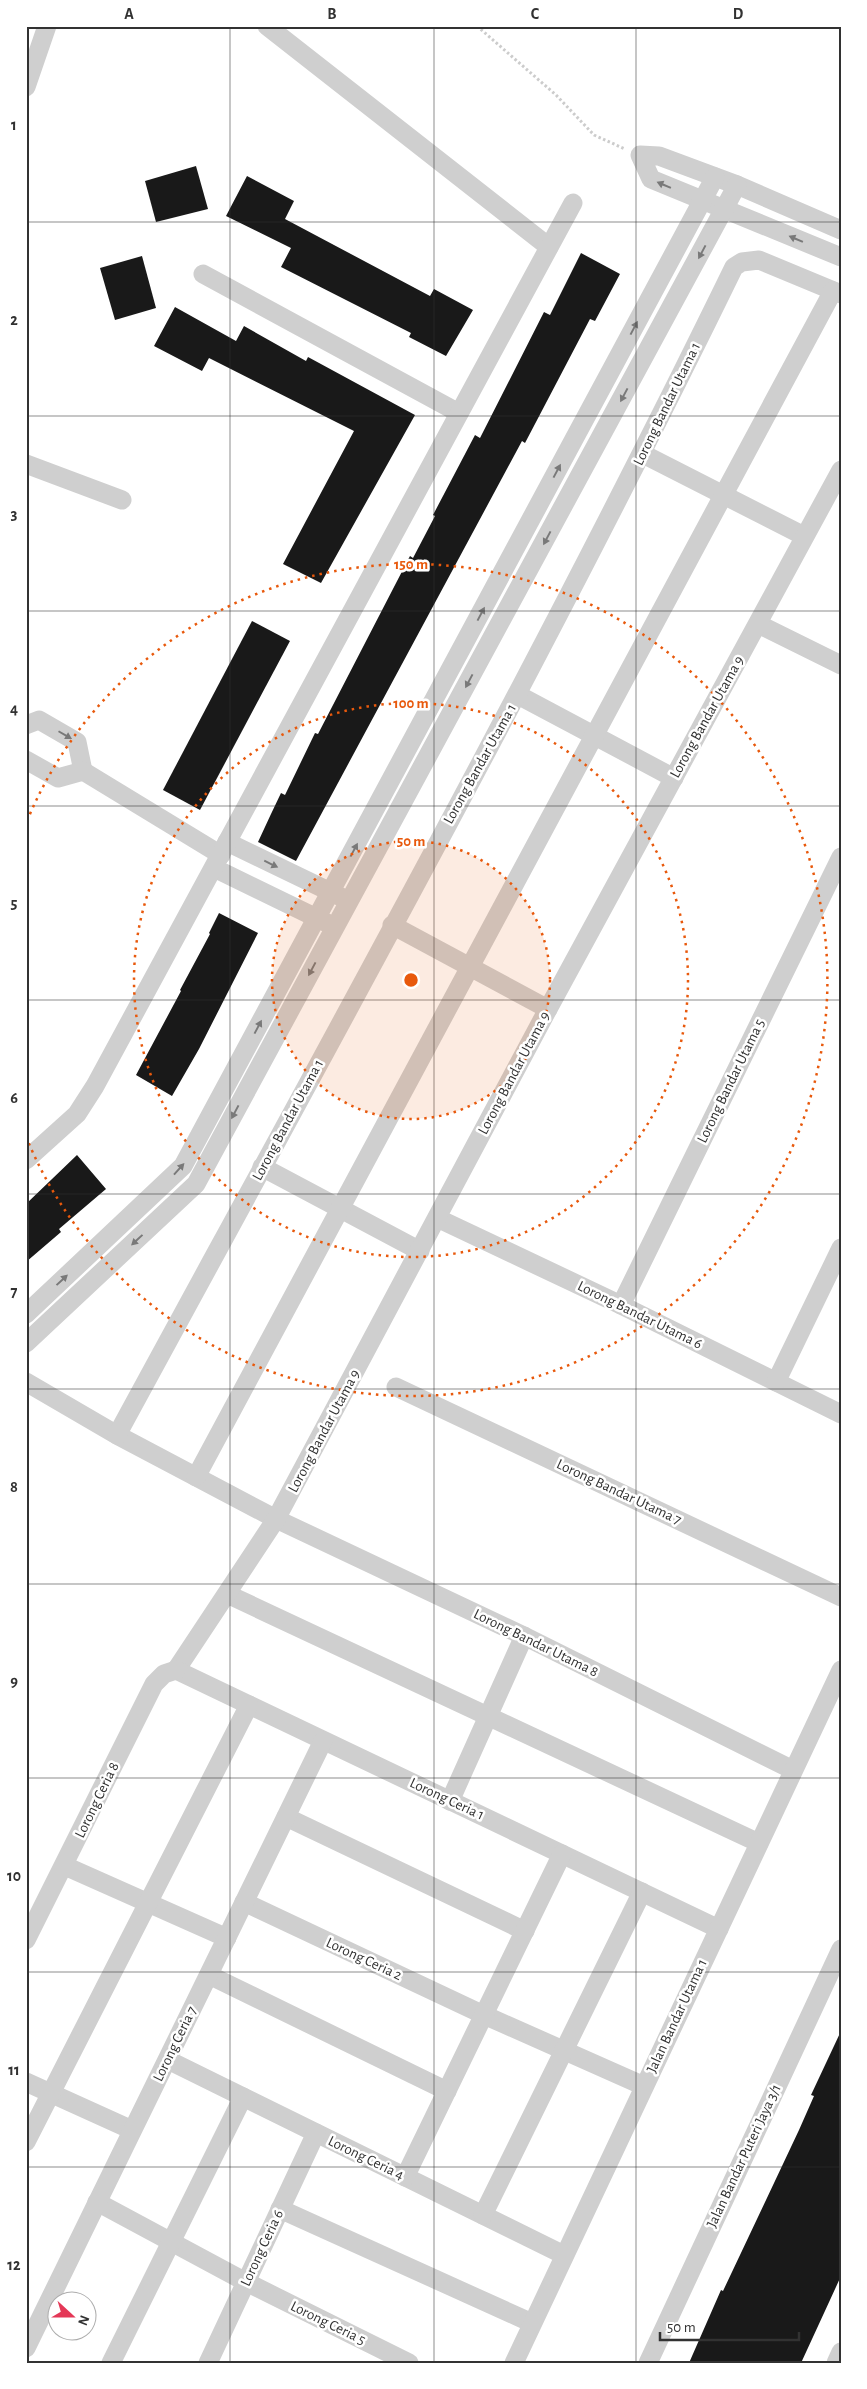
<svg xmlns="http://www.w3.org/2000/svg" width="867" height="2389" font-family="'Alegreya Sans',sans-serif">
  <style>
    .building { fill: #191919 }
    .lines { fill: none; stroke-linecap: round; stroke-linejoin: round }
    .path { stroke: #ccc; stroke-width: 3; stroke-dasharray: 2.5 2.5; stroke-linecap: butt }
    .minor { stroke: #cfcfcf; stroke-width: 19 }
    .oneway { fill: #797979 }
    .grid { fill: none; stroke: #323232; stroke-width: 1; stroke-opacity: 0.55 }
    .ring { fill: none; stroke: #e8590c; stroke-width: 2.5; stroke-dasharray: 2.5 5 }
    .labels { text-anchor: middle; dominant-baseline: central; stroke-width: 5; stroke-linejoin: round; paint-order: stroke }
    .street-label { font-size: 15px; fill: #323232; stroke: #fff }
    .centre { fill: #e8590c; stroke: #fff; stroke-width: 2.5 }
    .ring-label { font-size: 15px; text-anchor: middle; font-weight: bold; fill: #e8590c; stroke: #fff; stroke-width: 5; stroke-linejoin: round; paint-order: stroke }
    .neatline { fill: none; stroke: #323232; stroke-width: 2 }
    .grid-label { font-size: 16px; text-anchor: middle; font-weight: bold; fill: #323232 }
  </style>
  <rect width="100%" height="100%" fill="#fff"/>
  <g class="building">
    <polygon points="196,166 208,209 156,222 145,181"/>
    <polygon points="247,176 294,201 285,219 430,296 434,289 473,310 446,356 409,337 411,333 281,267 291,248 226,216"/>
    <polygon points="581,253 620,274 595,321 590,319 525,443 522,441 296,861 258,842 271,814 281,793 285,795 315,733 318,734 410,556 413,558 435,516 433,515 475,435 480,438 544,312 550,315"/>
    <polygon points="142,256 156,308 115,320 100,268"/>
    <polygon points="175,307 236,341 244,326 306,361 308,357 415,415 321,583 283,564 354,431 209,358 202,371 154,346"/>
    <polygon points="252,621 290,641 200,810 163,790"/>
    <polygon points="219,913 258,933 199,1049 172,1096 136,1075 181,991 180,990 210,934 209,933"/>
    <polygon points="77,1155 106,1189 59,1229 61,1232 26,1262 26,1204"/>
    <polygon points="841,2031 841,2276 830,2300 801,2363 689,2363 721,2290 723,2291 799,2130 814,2096 811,2095"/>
  </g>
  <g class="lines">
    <polyline class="path" points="477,26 556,95 594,135 625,149"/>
    <g class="minor">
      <polyline points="267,26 549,247"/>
      <polyline points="26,87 47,26"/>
      <polyline points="841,230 737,185 659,156 640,155 651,179 841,257"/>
      <polyline points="203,274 459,413"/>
      <polyline points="643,454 804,536"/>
      <polyline points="26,464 122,500"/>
      <polyline points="758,624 841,665"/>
      <polyline points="518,695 674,778"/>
      <polyline points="26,725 39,720 77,742 83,771"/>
      <polyline points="26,760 58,778 83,771 221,855"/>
      <polyline points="227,842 341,897"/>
      <polyline points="214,868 327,923"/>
      <polyline points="392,925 548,1009"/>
      <polyline points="26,1160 77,1114 95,1086 573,203"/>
      <polyline points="262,1167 420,1251"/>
      <polyline points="437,1218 621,1305 841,1414"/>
      <polyline points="621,1305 841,857"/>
      <polyline points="26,1314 183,1166 715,177"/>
      <polyline points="26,1343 196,1184 737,185"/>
      <polyline points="26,1382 117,1435 276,1519 524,1636 793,1770"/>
      <polyline points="776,1382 841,1248"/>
      <polyline points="396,1387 841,1597"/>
      <path d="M117,1435C327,1048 541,663 734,267L742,262L759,260L841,294"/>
      <polyline points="196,1477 833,291"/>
      <polyline points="227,1594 759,1843"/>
      <polyline points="176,1670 276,1519 548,1009 841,470"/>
      <polyline points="176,1670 719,1929"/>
      <polyline points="450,1801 524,1636"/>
      <polyline points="286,1817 525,1931"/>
      <polyline points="65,1866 227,1938"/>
      <polyline points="244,1902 484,2015 644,2086"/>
      <polyline points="26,1940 154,1684 164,1674 176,1670"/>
      <polyline points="209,1975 447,2091"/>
      <polyline points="168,2060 564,2255"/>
      <polyline points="26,2082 132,2130"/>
      <polyline points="26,2142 249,1705"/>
      <polyline points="405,2177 562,1854"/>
      <polyline points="97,2202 246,2282 409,2363"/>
      <polyline points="280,2209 532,2323"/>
      <polyline points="483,2215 642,1892"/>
      <polyline points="26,2348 323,1741"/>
      <polyline points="111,2363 243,2097"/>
      <polyline points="208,2363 316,2133"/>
      <polyline points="514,2363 841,1670"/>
      <polyline points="648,2363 841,1949"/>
      <polyline points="836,2363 841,2352"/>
    </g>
  </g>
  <defs><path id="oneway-solid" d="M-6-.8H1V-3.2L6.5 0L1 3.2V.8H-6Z" transform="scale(1.25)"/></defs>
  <g class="oneway">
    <use href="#oneway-solid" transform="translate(664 185) rotate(-157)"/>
    <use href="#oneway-solid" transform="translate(796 239) rotate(-157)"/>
    <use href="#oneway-solid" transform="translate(702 252) rotate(118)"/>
    <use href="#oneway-solid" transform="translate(634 328) rotate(-62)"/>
    <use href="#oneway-solid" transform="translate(624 395) rotate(118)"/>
    <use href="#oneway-solid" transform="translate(557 471) rotate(-62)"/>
    <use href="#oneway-solid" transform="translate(547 538) rotate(118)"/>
    <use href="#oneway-solid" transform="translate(481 614) rotate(-62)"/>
    <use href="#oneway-solid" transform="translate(469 681) rotate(118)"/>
    <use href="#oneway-solid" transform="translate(65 735) rotate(30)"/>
    <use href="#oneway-solid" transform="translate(354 850) rotate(-62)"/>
    <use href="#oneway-solid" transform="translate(271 864) rotate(26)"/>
    <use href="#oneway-solid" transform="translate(312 969) rotate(118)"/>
    <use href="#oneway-solid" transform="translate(258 1027) rotate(-62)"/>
    <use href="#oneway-solid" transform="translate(235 1112) rotate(118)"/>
    <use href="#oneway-solid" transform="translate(179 1169) rotate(-48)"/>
    <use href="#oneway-solid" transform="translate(137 1240) rotate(137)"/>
    <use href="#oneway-solid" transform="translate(62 1280) rotate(-43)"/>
  </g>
  <path class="grid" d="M230,26V2363M434,26V2363M636,26V2363M26,222H841M26,416H841M26,611H841M26,806H841M26,1000H841M26,1194H841M26,1389H841M26,1584H841M26,1778H841M26,1972H841M26,2167H841"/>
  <circle cx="411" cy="980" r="139" fill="#e8590c" fill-opacity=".12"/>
  <g class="ring">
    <circle cx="411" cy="980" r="139"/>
    <circle cx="411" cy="980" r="277"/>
    <path d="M27 821A416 416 0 1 1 27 1139"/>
  </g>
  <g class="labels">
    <g class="street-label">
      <text transform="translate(667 404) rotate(-64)">Lorong Bandar Utama 1</text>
      <text transform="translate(707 717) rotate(-61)">Lorong Bandar Utama 9</text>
      <text transform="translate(480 764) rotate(-61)">Lorong Bandar Utama 1</text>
      <text transform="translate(514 1073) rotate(-62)">Lorong Bandar Utama 9</text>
      <text transform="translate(731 1081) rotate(-64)">Lorong Bandar Utama 5</text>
      <text transform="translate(288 1120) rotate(-62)">Lorong Bandar Utama 1</text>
      <text transform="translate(640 1315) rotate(26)">Lorong Bandar Utama 6</text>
      <text transform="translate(324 1431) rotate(-62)">Lorong Bandar Utama 9</text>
      <text transform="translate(619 1492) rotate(25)">Lorong Bandar Utama 7</text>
      <text transform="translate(536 1643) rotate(26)">Lorong Bandar Utama 8</text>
      <text transform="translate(447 1799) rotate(25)">Lorong Ceria 1</text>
      <text transform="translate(97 1800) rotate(-64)">Lorong Ceria 8</text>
      <text transform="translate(364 1959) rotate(25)">Lorong Ceria 2</text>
      <text transform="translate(677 2016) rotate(-65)">Jalan Bandar Utama 1</text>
      <text transform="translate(175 2044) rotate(-64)">Lorong Ceria 7</text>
      <text transform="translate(744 2156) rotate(-65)">Jalan Bandar Puteri Jaya 3/1</text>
      <text transform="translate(366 2158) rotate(26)">Lorong Ceria 4</text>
      <text transform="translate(262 2248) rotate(-65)">Lorong Ceria 6</text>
      <text transform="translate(328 2323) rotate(26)">Lorong Ceria 5</text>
    </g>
  </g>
  <circle cx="411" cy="980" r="8" class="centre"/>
  <g class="ring-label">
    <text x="411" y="569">150 m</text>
    <text x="411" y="708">100 m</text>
    <text x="411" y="846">50 m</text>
  </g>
  <rect width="867" height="2389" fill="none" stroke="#ffffff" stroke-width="55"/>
  <g transform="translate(72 2316) rotate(111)"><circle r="24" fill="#ffffff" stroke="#adadad"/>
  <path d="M0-4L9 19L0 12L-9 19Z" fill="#e43857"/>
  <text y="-8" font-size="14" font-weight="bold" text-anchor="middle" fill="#323232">N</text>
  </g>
  <path d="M660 2332v8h139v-8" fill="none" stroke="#323232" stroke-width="2.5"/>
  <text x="667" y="2332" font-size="15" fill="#323232" stroke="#ffffff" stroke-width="4" paint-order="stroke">50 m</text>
  <rect x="28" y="28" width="812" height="2334" class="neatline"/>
  <g class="grid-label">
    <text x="129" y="19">A</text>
    <text x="332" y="19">B</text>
    <text x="535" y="19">C</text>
    <text x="738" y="19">D</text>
    <text x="14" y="130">1</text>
    <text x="14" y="325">2</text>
    <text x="14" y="519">3</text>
    <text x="14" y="714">4</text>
    <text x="14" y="908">5</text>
    <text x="14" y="1103">6</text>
    <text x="14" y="1297">7</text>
    <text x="14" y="1492">8</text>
    <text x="14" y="1686">9</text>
    <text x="14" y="1881">10</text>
    <text x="14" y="2075">11</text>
    <text x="14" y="2270">12</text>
  </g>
</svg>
